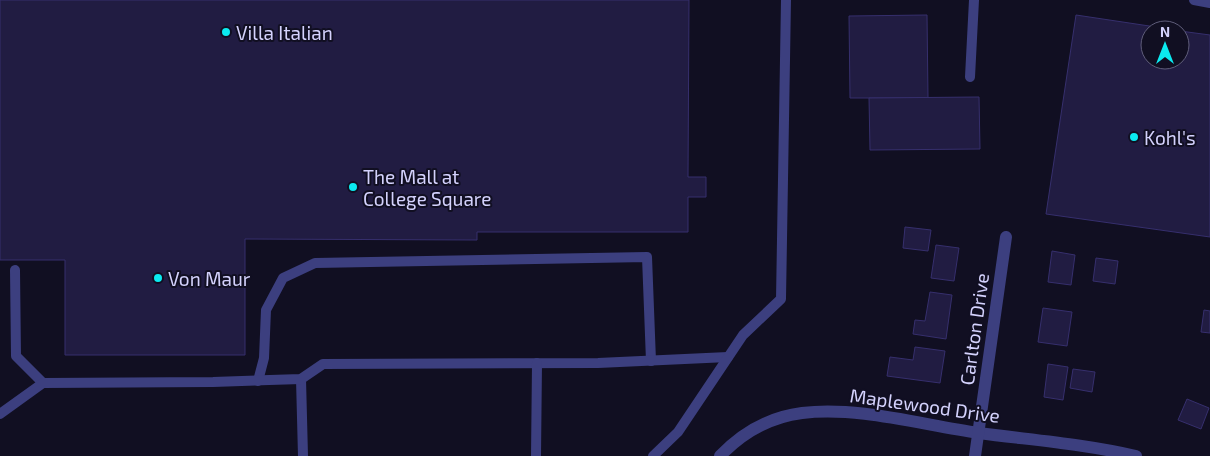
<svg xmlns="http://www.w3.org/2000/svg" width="1210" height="456" font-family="'Exo 2',sans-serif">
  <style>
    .building { fill: #211c42; stroke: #362f6d }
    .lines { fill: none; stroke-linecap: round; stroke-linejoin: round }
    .service { stroke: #3c3f7f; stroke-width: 10 }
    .minor { stroke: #3c3f7f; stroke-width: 12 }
    .poi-dot { fill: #0beaf0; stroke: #110f22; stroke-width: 2 }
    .labels { text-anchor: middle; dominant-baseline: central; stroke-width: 4; stroke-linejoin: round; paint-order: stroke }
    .poi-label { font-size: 19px; fill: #d4d2fd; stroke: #110f22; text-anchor: start }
    .street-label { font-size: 19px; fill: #d4d2fd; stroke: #110f22 }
  </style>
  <rect width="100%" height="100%" fill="#110f22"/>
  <g class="building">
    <polygon points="0,0 689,0 688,177 706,177 706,197 688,197 688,232 477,232 477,240 245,239 245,355 65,355 65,260 0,260"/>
    <polygon points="927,15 928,98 850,98 849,16"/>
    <polygon points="1076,15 1176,30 1150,30 1150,60 1180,60 1180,31 1210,35 1210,237 1046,214"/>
    <polygon points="979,97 980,149 870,150 869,98"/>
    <polygon points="905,227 931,230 928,251 903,248"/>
    <polygon points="936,245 959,248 954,281 931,278"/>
    <polygon points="1052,251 1075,255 1071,285 1048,282"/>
    <polygon points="1096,258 1118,261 1115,284 1093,281"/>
    <polygon points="930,292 952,295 946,339 913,334 915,320 925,321"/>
    <polygon points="1043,308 1072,312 1067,346 1038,342"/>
    <polygon points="1204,310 1210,311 1210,333 1201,332"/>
    <polygon points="915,347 945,351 940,383 887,376 890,357 913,360"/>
    <polygon points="1048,364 1068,367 1063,400 1044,397"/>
    <polygon points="1073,369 1095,372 1092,392 1070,388"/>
    <polygon points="1187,399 1209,408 1201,429 1178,420"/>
  </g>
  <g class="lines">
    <g class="service">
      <polyline points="1194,0 1210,3"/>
      <polyline points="970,77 974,0"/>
      <polyline points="15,270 16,356 43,383"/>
      <polyline points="301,379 303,456"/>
      <polyline points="258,381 264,358 266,310 283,278 315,263 647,257 651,361"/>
      <polyline points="0,414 43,383 213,382 301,379 323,364 598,363 728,357"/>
      <polyline points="536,456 537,363"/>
      <polyline points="653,456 678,432 743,335 781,299 786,0"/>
    </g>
    <g class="minor">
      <path d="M720,456C742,433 770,417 802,413C858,406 922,425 979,433C1031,440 1085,444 1136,456"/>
      <polyline points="975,456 1006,237"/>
    </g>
  </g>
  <g class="poi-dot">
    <circle cx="226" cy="32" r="5"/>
    <circle cx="1134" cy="137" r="5"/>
    <circle cx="353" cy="187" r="5"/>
    <circle cx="158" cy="278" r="5"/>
  </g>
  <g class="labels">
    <g class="poi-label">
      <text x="236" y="32">Villa Italian</text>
      <text x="1144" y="137">Kohl's</text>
      <text x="363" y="176">The Mall at<tspan x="363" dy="22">College Square</tspan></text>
      <text x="168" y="278">Von Maur</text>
    </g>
    <g class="street-label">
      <text transform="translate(974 329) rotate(-82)">Carlton Drive</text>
      <text transform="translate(925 405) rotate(8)">Maplewood Drive</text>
    </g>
  </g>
  <g transform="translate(1165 45)"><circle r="24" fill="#110f22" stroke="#5f5d7a"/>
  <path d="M0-4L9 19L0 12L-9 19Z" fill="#0beaf0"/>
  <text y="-8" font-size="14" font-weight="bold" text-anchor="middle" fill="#d4d2fd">N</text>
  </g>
</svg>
